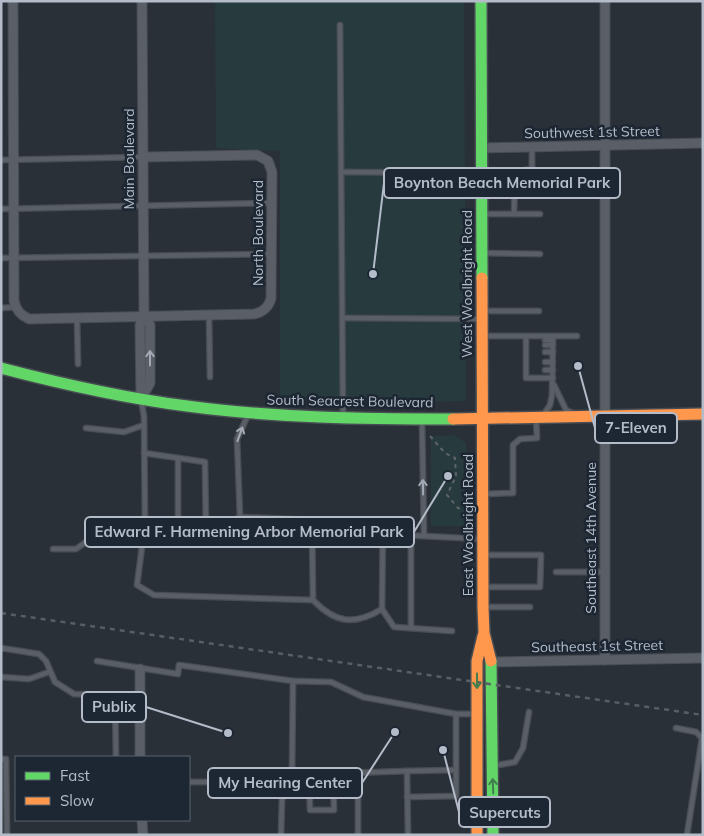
<svg xmlns="http://www.w3.org/2000/svg" width="704" height="836" font-family="Mulish,sans-serif">
  <style>
    .green { fill: #273a3e }
    .lines { fill: none; stroke-linecap: round; stroke-linejoin: round }
    .lane-casing { stroke: #484c53; stroke-width: 7 }
    .street-casing { stroke: #484c53; stroke-width: 11 }
    .fast-casing { stroke: #484c53; stroke-width: 14 }
    .slow-casing { stroke: #484c53; stroke-width: 14 }
    .path { stroke: #5d636a; stroke-width: 2; stroke-dasharray: 4 4; stroke-linecap: butt }
    .lane { stroke: #5a5e66; stroke-width: 4.5 }
    .street { stroke: #5a5e66; stroke-width: 9 }
    .fast { stroke: #63d668; stroke-width: 11 }
    .slow { stroke: #ff974d; stroke-width: 11 }
    .rail { stroke: #595d64; stroke-width: 2.5; stroke-dasharray: 5 5; stroke-linecap: butt }
    .oneway { stroke: #a2a9b5 }
    .oneway2 { stroke: #407e4e }
    .labels { text-anchor: middle; dominant-baseline: central; stroke-width: 5; stroke-linejoin: round; paint-order: stroke }
    .street-label { font-size: 14px; fill: #b4bcc9; stroke: #1d2633 }
    .leader { fill: none; stroke: #b4bcc9; stroke-width: 2 }
    .callout-dot { fill: #b4bcc9; stroke: #1d2633; stroke-width: 2 }
    .callout { fill: #1d2633; stroke: #b4bcc9; stroke-width: 2 }
    .callout-label { font-size: 15px; text-anchor: middle; font-weight: bold; fill: #b4bcc9 }
  </style>
  <rect width="100%" height="100%" fill="#2a3038"/>
  <g class="green">
    <polygon points="215,1 464,1 466,401 365,403 280,397 280,151 216,148"/>
    <polygon points="454,435 466,443 466,526 431,526 431,436"/>
  </g>
  <g class="lines">
    <g class="lane-casing">
      <g id="lane">
        <polyline points="340,25 343,416"/>
        <polyline points="1,160 143,157"/>
        <polyline points="341,172 480,173"/>
        <polyline points="483,187 514,187"/>
        <polyline points="1,209 272,203"/>
        <polyline points="483,214 540,214"/>
        <polyline points="514,214 515,172 532,169 532,147"/>
        <polyline points="483,253 540,254"/>
        <polyline points="1,258 272,254"/>
        <polyline points="1,308 16,307"/>
        <polyline points="483,311 539,311"/>
        <polyline points="209,315 210,377"/>
        <polyline points="77,318 78,364"/>
        <polyline points="342,318 480,319"/>
        <polyline points="484,336 553,336 552,395 550,405 544,414"/>
        <polyline points="526,336 526,378 553,378"/>
        <polyline points="553,336 577,336"/>
        <polyline points="545,340 553,340"/>
        <polyline points="545,345 553,345"/>
        <polyline points="545,352 553,352"/>
        <polyline points="545,362 553,362"/>
        <polyline points="545,370 553,370"/>
        <polyline points="554,385 566,410 572,413"/>
        <polyline points="141,400 144,416 145,524 215,529 240,517 237,439 248,415"/>
        <polyline points="422,420 424,536"/>
        <polyline points="86,428 124,432 144,425"/>
        <polyline points="144,453 178,458 178,526"/>
        <polyline points="178,458 205,462 206,529"/>
        <polyline points="485,494 513,493 513,445 520,439 537,438 536,418"/>
        <path d="M240,517L312,520L313,600C335,623 354,626 382,609L383,523L312,520"/>
        <polyline points="383,534 482,539"/>
        <polyline points="411,535 411,628"/>
        <polyline points="53,549 76,549 100,532 121,524 145,524 137,585 154,595 313,600"/>
        <polyline points="484,555 541,555 540,587 484,587"/>
        <polyline points="556,572 605,572"/>
        <polyline points="485,607 530,607"/>
        <polyline points="382,609 394,627 452,631"/>
        <polyline points="1,648 39,654 46,661 55,682 74,694 115,695 116,757"/>
        <polyline points="97,661 178,674 179,665 293,681"/>
        <polyline points="1,677 29,679 49,672"/>
        <polyline points="676,728 696,732 702,738 687,835"/>
        <polyline points="1,759 6,759 7,835"/>
        <polyline points="493,766 515,762 523,748 529,712"/>
        <polyline points="309,774 310,810 334,810 333,773"/>
        <polyline points="189,782 266,782 292,775 293,681 331,682 363,697 456,714"/>
        <polyline points="407,797 456,796 456,714 475,714"/>
        <polyline points="281,835 282,800 292,775 407,771"/>
        <polyline points="358,835 358,771"/>
        <polyline points="408,835 407,771 456,770"/>
      </g>
    </g>
    <g class="street-casing">
      <g id="street">
        <path d="M13,1L14,301C16,310 20,315 29,319L254,314C263,312 268,308 271,299L272,172L268,161L257,155L143,157"/>
        <polyline points="481,148 703,143"/>
        <polyline points="141,399 140,325 144,316 142,1"/>
        <polyline points="141,399 150,383 150,325 144,316"/>
        <polyline points="605,660 605,1"/>
        <polyline points="491,662 703,658"/>
        <polyline points="140,669 140,757"/>
        <polyline points="142,820 143,835"/>
      </g>
    </g>
    <g class="fast-casing">
      <g id="fast">
        <polyline points="481,1 482,278"/>
        <path d="M1,368C62,384 124,398 187,406C275,418 364,419 453,419"/>
        <polyline points="491,661 493,835"/>
      </g>
    </g>
    <g class="slow-casing">
      <g id="slow">
        <polyline points="482,278 483,607 484,633 491,661"/>
        <polyline points="453,419 703,414"/>
        <polyline points="477,835 477,661 483,636"/>
      </g>
    </g>
    <polyline class="path" points="430,436 445,453 455,458 456,476 447,495 458,508 468,511"/>
    <use href="#lane" class="lane"/>
    <use href="#street" class="street"/>
    <use href="#fast" class="fast"/>
    <use href="#slow" class="slow"/>
    <polyline class="rail" points="1,613 703,715"/>
  </g>
  <defs><path id="oneway-shaft" d="M-6 0H5M1.5-3L5.5 0L1.5 3" fill="none" stroke-width="1.6" stroke-linecap="round" stroke-linejoin="round" transform="scale(1.25)"/></defs>
  <g class="oneway">
    <use href="#oneway-shaft" transform="translate(150 358) rotate(-90)"/>
    <use href="#oneway-shaft" transform="translate(240 434) rotate(-70)"/>
    <use href="#oneway-shaft" transform="translate(423 487) rotate(-91)"/>
  </g>
  <g class="oneway2">
    <use href="#oneway-shaft" transform="translate(477 681) rotate(90)"/>
    <use href="#oneway-shaft" transform="translate(493 786) rotate(-92)"/>
  </g>
  <g class="labels">
    <g class="street-label">
      <text transform="translate(592 132) rotate(-1)">Southwest 1st Street</text>
      <text transform="translate(129 159) rotate(-90)">Main Boulevard</text>
      <text transform="translate(258 233) rotate(-90)">North Boulevard</text>
      <text transform="translate(467 284) rotate(-90)">West Woolbright Road</text>
      <text transform="translate(350 401) rotate(1)">South Seacrest Boulevard</text>
      <text transform="translate(468 525) rotate(-90)">East Woolbright Road</text>
      <text transform="translate(591 538) rotate(-90)">Southeast 14th Avenue</text>
      <text transform="translate(597 646) rotate(-1)">Southeast 1st Street</text>
    </g>
  </g>
  <path class="leader" d="M373 274L384 183M578 366L595 428M448 476L414 532M228 733L146 707M395 732L362 783M443 750L459 812"/>
  <g class="callout-dot">
    <circle cx="373" cy="274" r="5"/>
    <circle cx="578" cy="366" r="5"/>
    <circle cx="448" cy="476" r="5"/>
    <circle cx="228" cy="733" r="5"/>
    <circle cx="395" cy="732" r="5"/>
    <circle cx="443" cy="750" r="5"/>
  </g>
  <g class="callout">
    <rect x="384" y="168" width="236" height="30" rx="5"/>
    <rect x="595" y="413" width="82" height="30" rx="5"/>
    <rect x="85" y="517" width="329" height="30" rx="5"/>
    <rect x="82" y="692" width="64" height="30" rx="5"/>
    <rect x="208" y="768" width="154" height="30" rx="5"/>
    <rect x="459" y="797" width="91" height="30" rx="5"/>
  </g>
  <g class="callout-label">
    <text x="502" y="188">Boynton Beach Memorial Park</text>
    <text x="636" y="433">7-Eleven</text>
    <text x="249" y="537">Edward F. Harmening Arbor Memorial Park</text>
    <text x="114" y="712">Publix</text>
    <text x="285" y="788">My Hearing Center</text>
    <text x="505" y="818">Supercuts</text>
  </g>
  <rect width="704" height="836" fill="none" stroke="#b4bcc9" stroke-width="5"/>
  <rect x="15" y="756" width="175" height="65" fill="#1d2633" stroke="#59626f"/>
  <rect x="25" y="772" width="25" height="8" fill="#63d668" stroke="#59626f"/>
  <text x="60" y="781" font-size="15" fill="#b4bcc9">Fast</text>
  <rect x="25" y="797" width="25" height="8" fill="#ff974d" stroke="#59626f"/>
  <text x="60" y="806" font-size="15" fill="#b4bcc9">Slow</text>
</svg>
